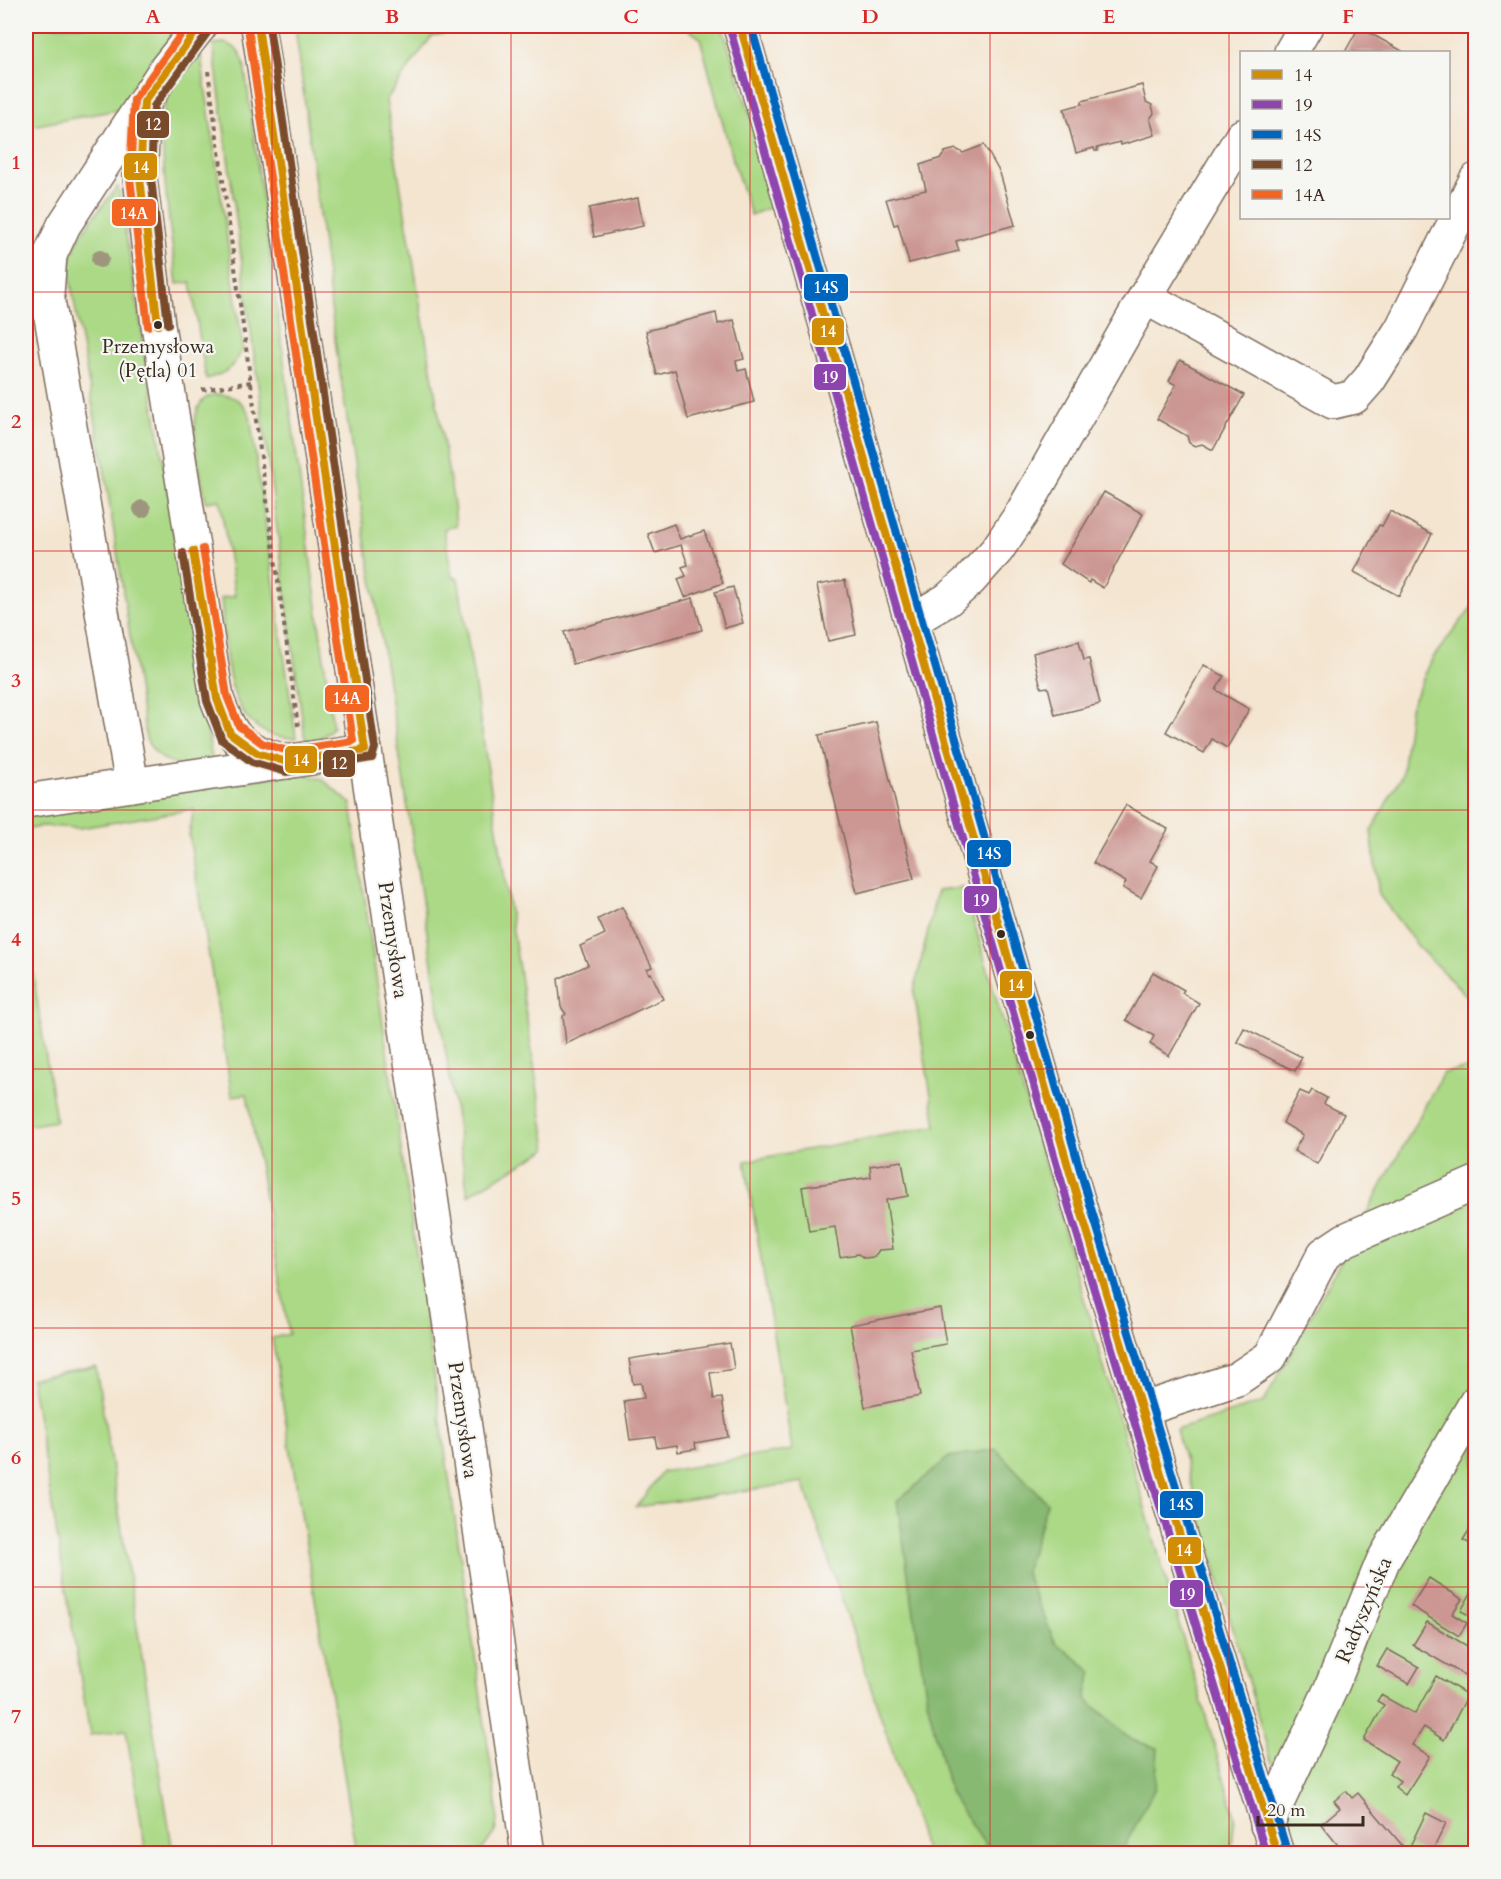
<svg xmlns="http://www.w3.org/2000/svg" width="1501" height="1879" font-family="Cardo,serif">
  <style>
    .green { fill: #abd986; stroke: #738252; stroke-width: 1.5 }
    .forest { fill: #88b973; stroke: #627248; stroke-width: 1.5 }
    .building { fill: #cc9793 }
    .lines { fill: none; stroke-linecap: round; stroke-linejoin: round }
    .minor-casing { stroke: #7c6b5c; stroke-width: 36 }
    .path { stroke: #7c6b5c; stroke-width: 4; stroke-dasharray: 4.5 4.5; stroke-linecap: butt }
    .minor { stroke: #fff; stroke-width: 33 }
    .bus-1-casing { stroke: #f6f6f2; stroke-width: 12 }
    .bus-2-casing { stroke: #f6f6f2; stroke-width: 12 }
    .bus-3-casing { stroke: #f6f6f2; stroke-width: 12 }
    .bus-4-casing { stroke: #f6f6f2; stroke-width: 12 }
    .bus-5-casing { stroke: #f6f6f2; stroke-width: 12 }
    .bus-1 { stroke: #d18d06; stroke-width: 8 }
    .bus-2 { stroke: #8e44ad; stroke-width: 8 }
    .bus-3 { stroke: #0065bd; stroke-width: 8 }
    .bus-4 { stroke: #7a4b2a; stroke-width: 8 }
    .bus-5 { stroke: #f26522; stroke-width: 8 }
    .tree { fill: #9e967c }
    .grid { fill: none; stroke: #d62828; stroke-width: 1.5; stroke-opacity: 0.55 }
    .bus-dot { fill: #3b2a1e; stroke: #f6f6f2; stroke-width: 2 }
    .labels { text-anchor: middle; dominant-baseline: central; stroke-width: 4.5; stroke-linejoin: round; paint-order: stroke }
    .bus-label { font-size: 20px; fill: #3b2a1e; stroke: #f6f6f2 }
    .street-label { font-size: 21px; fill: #3b2a1e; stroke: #f6f6f2 }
    .line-badge { stroke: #f6f6f2; stroke-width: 2 }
    .badge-label { font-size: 16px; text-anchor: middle; font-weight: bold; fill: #fff }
    .neatline { fill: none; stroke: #d62828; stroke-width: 2 }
    .grid-label { font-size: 20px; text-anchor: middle; font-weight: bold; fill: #d62828 }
  </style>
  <rect width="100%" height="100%" fill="#f6f6f2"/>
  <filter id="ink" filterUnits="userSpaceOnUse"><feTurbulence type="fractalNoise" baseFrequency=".0167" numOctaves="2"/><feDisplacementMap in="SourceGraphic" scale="12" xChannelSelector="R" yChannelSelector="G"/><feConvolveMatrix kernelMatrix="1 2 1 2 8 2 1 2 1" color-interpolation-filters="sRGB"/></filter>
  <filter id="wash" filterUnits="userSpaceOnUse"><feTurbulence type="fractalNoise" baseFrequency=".008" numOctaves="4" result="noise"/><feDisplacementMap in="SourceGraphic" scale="24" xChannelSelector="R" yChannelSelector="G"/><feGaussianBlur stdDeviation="1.35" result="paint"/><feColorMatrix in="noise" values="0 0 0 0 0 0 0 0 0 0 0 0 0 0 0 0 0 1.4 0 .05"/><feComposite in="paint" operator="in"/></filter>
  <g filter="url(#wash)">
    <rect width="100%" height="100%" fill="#f4e5d0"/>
    <g class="green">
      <polygon points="26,26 184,26 127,108 26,127"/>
      <polygon points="295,26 483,26 432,36 386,100 454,505 456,526 444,529 452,577 458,578 547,1149 468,1195 337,354"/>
      <polygon points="684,26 722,26 776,196 774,206 751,215 733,161 700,38"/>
      <path d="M224,43C236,46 241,52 244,63L333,727C326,736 317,742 305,740L213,44Z"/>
      <path d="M200,50L243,349C233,368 226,374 206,379L191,282L177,284C173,247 153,123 168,95C176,79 190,64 200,50Z"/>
      <path d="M118,186L213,765C184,768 160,767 146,739L105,474L69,273C69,241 99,211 118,186Z"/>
      <path d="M217,394C234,396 242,399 250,416L296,738C221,740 227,651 221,598L235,596L220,500L206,502C202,475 177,398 217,394Z"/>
      <polygon points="1475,603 1475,1004 1420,949 1379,895 1371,831 1402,775 1410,708 1432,659"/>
      <polygon points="299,773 322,779 351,804 498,1815 495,1832 480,1853 357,1853 272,1338 289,1334 247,1094 232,1096 189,835 194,809 80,828 42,826 26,830 26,816"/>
      <polygon points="964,888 1235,1816 1232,1843 1225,1854 926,1853 803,1482 636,1507 662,1472 792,1450 745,1161 936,1126 914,992 937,891"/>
      <polygon points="26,929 56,1121 26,1126"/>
      <polygon points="1475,1067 1475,1853 1303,1853 1289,1824 1176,1430 1264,1402 1443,1073"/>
      <polygon points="96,1367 96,1368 173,1853 146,1853 126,1730 90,1735 31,1378"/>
    </g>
    <polygon class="forest" points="996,1449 1047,1503 1025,1573 1055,1642 1092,1671 1086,1699 1132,1740 1158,1748 1155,1788 1121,1853 991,1853 950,1794 927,1700 897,1501 949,1457"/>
    <g id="blocks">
      <g class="building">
        <polygon points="1359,27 1404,52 1345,52"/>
        <polygon points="1142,85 1146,102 1152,105 1154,113 1150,119 1155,135 1121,145 1120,142 1097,148 1098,151 1095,151 1094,148 1076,153 1064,109 1082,104 1082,101"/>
        <polygon points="984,145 1000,173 1015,225 956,241 959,251 909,263 898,224 894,225 886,199 926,190 920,165 941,158 945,152 956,149 963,153"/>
        <polygon points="638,198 643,226 594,237 589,208"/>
        <polygon points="716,313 718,324 734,320 744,359 736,361 738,371 746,369 754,402 688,419 675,370 657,375 646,331"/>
        <polygon points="1180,360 1244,395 1213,450 1202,444 1195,446 1189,443 1187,436 1157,419 1176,385 1169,381"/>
        <polygon points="1104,492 1143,514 1103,588 1090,580 1089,583 1061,564"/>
        <polygon points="1390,511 1432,534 1399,596 1354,572 1379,525 1382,526"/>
        <polygon points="674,524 680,539 704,531 723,583 685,597 678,579 686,576 682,567 688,565 681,545 655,553 648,534"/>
        <polygon points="845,580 856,635 828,641 817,585"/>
        <polygon points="733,587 743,623 725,628 715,592"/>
        <polygon points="693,598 702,630 573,664 564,632"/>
        <polygon points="1079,641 1084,660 1089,659 1100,704 1055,715 1048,687 1041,688 1033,653"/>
        <polygon points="1204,665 1224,676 1216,690 1249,709 1227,748 1212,739 1204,753 1166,732"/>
        <polygon points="876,722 914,879 857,893 819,735"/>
        <polygon points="1126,805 1168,829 1150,861 1158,866 1141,898 1123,888 1126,882 1093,863"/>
        <polygon points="622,907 652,967 647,969 649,974 651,973 663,999 566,1044 563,1016 566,1014 561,1007 558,979 588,965 580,946 605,934 598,919"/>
        <polygon points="1153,972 1184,990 1182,993 1199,1003 1169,1056 1150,1044 1154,1036 1126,1020"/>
        <polygon points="1244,1028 1302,1057 1295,1071 1237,1042"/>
        <polygon points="1312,1090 1327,1098 1324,1104 1344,1114 1317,1164 1294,1151 1303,1135 1283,1123 1300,1091 1309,1095"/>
        <polygon points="902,1161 908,1196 886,1200 893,1249 879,1250 874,1257 864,1258 858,1254 840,1257 835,1227 809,1231 802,1187 871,1177 870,1166"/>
        <polygon points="940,1308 946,1344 911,1350 920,1396 865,1407 850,1325"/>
        <polygon points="730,1343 734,1369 710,1373 714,1399 722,1398 728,1437 695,1443 696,1449 678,1452 677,1445 657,1448 655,1437 630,1440 624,1401 644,1398 641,1383 633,1384 629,1359"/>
        <polygon points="1476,1519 1476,1547 1463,1540"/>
        <polygon points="1429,1578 1462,1599 1452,1614 1467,1623 1459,1636 1411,1606"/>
        <polygon points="1476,1584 1476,1619 1461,1611"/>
        <polygon points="1427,1622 1472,1649 1476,1643 1476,1682 1413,1645"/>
        <polygon points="1387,1649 1419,1667 1409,1684 1377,1666"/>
        <polygon points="1436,1676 1468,1695 1444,1740 1424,1727 1412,1745 1430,1756 1405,1795 1395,1787 1400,1781 1389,1773 1397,1761 1364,1740 1384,1705 1377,1701 1381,1695 1415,1714"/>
        <polygon points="1346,1791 1352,1798 1358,1793 1402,1845 1393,1854 1345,1854 1321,1824 1340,1808 1334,1801"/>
        <polygon points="1426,1813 1446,1823 1431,1854 1410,1846"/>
      </g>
    </g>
  </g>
  <g filter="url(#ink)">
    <use href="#blocks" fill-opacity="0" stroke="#7c6b5c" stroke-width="1.5"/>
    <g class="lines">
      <g class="minor-casing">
        <g id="minor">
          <polyline points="258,26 528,1854"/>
          <polyline points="740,26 1081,1211 1277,1854"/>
          <polyline points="1291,52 1306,26"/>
          <path d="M144,104L140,178L158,325L217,699C234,744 241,748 287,762"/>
          <polyline points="1145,297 1242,136"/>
          <polyline points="913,620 947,600 970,580 997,550 1022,513 1145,297 1333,402 1354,397 1369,380 1402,328 1476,180"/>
          <polyline points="132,785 47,294 50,255 64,225 165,70 200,26"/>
          <polyline points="26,801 365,750"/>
          <polyline points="1141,1410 1237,1379 1270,1357 1324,1254 1345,1240 1476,1183"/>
          <polyline points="1267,1825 1331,1688 1383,1561 1476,1402"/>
        </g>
      </g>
      <g class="path">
        <polyline points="208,71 298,726"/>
        <polyline points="202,390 251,382"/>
      </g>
      <use href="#minor" class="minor"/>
      <g class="bus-1-casing">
        <g id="bus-1">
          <polyline points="740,26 1081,1211 1277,1854"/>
          <polyline points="158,325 140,178 144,102 200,26"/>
          <polyline points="193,551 217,699 230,733 257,753 287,762 365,750 258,26"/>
        </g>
      </g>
      <g class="bus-2-casing">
        <polyline id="bus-2" points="730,29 1071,1214 1266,1854"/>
      </g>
      <g class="bus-3-casing">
        <polyline id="bus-3" points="751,26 1091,1208 1287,1851"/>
      </g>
      <g class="bus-4-casing">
        <g id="bus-4">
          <polyline points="168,324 151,178 154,106 208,32"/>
          <polyline points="183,553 207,701 222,740 252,762 286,772 372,758 375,748 269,26"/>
        </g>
      </g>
      <g class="bus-5-casing">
        <g id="bus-5">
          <polyline points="148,326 130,178 134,100 187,26"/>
          <polyline points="203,549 227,696 239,726 262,743 288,751 353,741 248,28"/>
        </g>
      </g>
      <use href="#bus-1" class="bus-1"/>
      <use href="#bus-2" class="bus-2"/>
      <use href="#bus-3" class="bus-3"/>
      <use href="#bus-4" class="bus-4"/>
      <use href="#bus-5" class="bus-5"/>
    </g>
    <g class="tree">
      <circle cx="100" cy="259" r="9"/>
      <circle cx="142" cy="509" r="9"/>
    </g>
  </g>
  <path class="grid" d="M272,26V1854M511,26V1854M750,26V1854M990,26V1854M1229,26V1854M26,292H1476M26,551H1476M26,810H1476M26,1069H1476M26,1328H1476M26,1587H1476"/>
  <g class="bus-dot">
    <circle cx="158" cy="325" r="5"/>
    <circle cx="1001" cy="934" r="5"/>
    <circle cx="1030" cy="1035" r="5"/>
  </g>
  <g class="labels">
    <g class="bus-label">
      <text x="158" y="346">Przemysłowa<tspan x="158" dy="24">(Pętla) 01</tspan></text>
    </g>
    <g class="street-label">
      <text transform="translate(393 940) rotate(82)">Przemysłowa</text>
      <text transform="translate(463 1420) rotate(82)">Przemysłowa</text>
      <text transform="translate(1364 1610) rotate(-67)">Radyszyńska</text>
    </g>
  </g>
  <g class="line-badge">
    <rect x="136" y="110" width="34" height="29" rx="6" fill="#7a4b2a"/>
    <rect x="123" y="152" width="35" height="29" rx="6" fill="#d18d06"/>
    <rect x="111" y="198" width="46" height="29" rx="6" fill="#f26522"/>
    <rect x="803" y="273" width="46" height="29" rx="6" fill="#0065bd"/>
    <rect x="811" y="317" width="34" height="29" rx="6" fill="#d18d06"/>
    <rect x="813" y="363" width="34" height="28" rx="6" fill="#8e44ad"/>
    <rect x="324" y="684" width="46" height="29" rx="6" fill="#f26522"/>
    <rect x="284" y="745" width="34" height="29" rx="6" fill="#d18d06"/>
    <rect x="322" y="749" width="34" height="29" rx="6" fill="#7a4b2a"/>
    <rect x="966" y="839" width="46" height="29" rx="6" fill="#0065bd"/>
    <rect x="963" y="885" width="35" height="29" rx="6" fill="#8e44ad"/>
    <rect x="999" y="970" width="34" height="29" rx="6" fill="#d18d06"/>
    <rect x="1159" y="1490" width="45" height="29" rx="6" fill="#0065bd"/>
    <rect x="1167" y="1536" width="35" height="29" rx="6" fill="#d18d06"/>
    <rect x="1169" y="1579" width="35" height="29" rx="6" fill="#8e44ad"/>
  </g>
  <g class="badge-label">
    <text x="153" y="130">12</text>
    <text x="141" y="173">14</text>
    <text x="134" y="219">14A</text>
    <text x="826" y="293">14S</text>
    <text x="828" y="337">14</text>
    <text x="830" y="383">19</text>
    <text x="347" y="704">14A</text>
    <text x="301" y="766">14</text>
    <text x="339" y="769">12</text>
    <text x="989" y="859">14S</text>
    <text x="981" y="906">19</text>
    <text x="1016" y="991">14</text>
    <text x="1181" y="1510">14S</text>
    <text x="1184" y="1556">14</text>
    <text x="1187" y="1600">19</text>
  </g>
  <rect width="1501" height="1879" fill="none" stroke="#f6f6f2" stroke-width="66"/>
  <rect x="1240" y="51" width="210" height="168" fill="#f6f6f2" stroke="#aba49d" stroke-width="1.5"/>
  <rect x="1252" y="70" width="30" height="9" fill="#d18d06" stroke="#aba49d" stroke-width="1.5"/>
  <text x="1294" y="81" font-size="18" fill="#3b2a1e">14</text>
  <rect x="1252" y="100" width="30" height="9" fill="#8e44ad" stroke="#aba49d" stroke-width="1.5"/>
  <text x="1294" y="111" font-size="18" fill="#3b2a1e">19</text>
  <rect x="1252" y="130" width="30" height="9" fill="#0065bd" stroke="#aba49d" stroke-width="1.5"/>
  <text x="1294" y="141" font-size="18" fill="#3b2a1e">14S</text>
  <rect x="1252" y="160" width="30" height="9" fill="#7a4b2a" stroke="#aba49d" stroke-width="1.5"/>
  <text x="1294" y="171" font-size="18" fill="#3b2a1e">12</text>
  <rect x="1252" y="190" width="30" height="9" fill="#f26522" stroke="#aba49d" stroke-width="1.5"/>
  <text x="1294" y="201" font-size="18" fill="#3b2a1e">14A</text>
  <path d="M1258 1816v9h105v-9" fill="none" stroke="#3b2a1e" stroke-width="3"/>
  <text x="1267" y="1816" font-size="18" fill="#3b2a1e" stroke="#f6f6f2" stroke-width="4.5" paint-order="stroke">20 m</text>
  <rect x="33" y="33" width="1435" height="1813" class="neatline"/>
  <g class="grid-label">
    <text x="153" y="23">A</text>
    <text x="392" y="23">B</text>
    <text x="631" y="23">C</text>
    <text x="870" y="23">D</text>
    <text x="1109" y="23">E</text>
    <text x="1348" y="23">F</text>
    <text x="16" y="169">1</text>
    <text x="16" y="428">2</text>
    <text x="16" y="687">3</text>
    <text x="16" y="946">4</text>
    <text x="16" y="1205">5</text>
    <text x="16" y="1464">6</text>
    <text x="16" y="1723">7</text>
  </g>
</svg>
